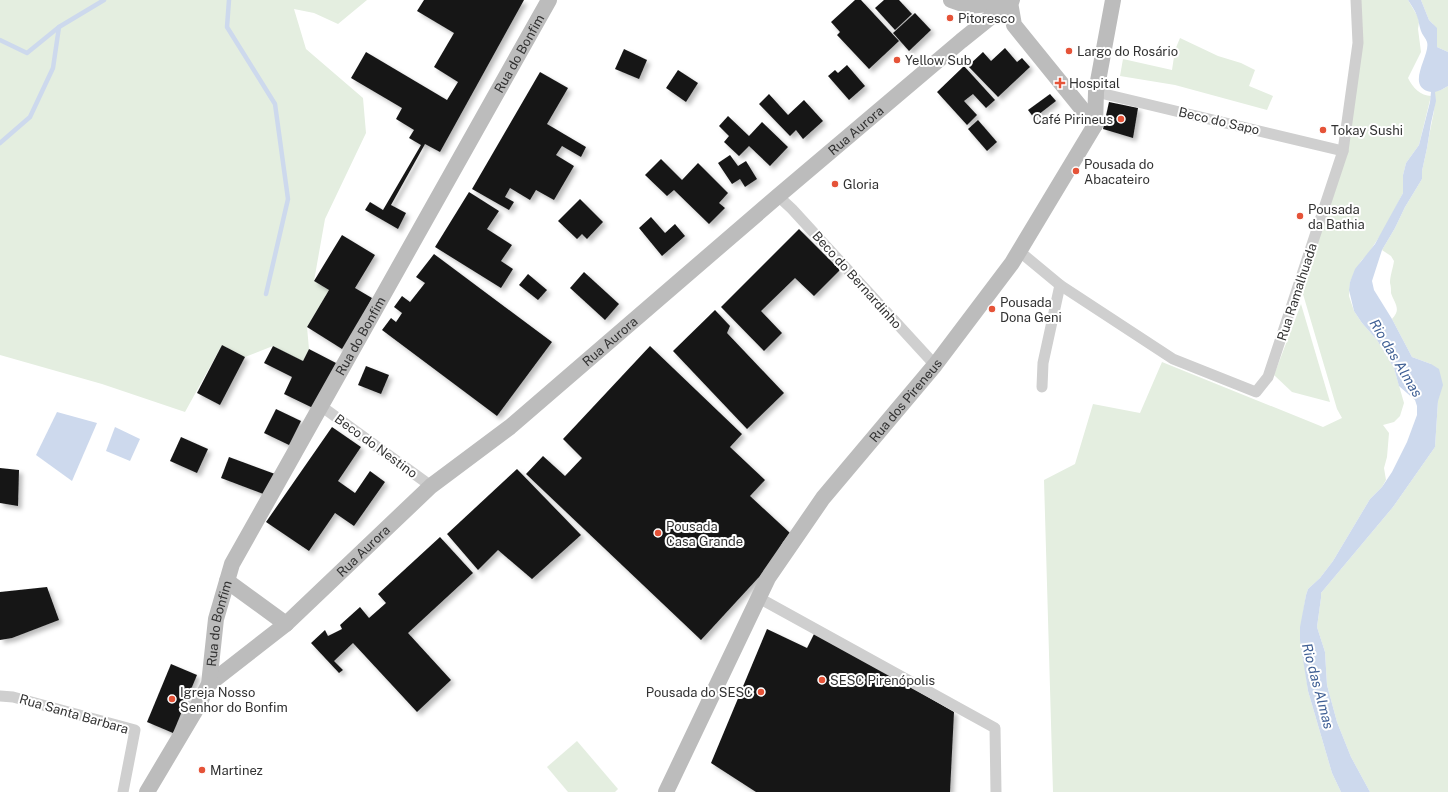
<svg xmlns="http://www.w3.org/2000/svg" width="1448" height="792" font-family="'Public Sans',sans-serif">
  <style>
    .green { fill: #e4eee0 }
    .water { fill: #cdd9ed }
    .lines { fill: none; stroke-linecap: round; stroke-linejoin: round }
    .stream { stroke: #cdd9ed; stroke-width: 4.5 }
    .building { fill: #191919; filter: url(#shadow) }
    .street { stroke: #cfcfcf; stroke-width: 11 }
    .secondary { stroke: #bcbcbc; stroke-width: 16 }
    .poi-dot { fill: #e55338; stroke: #fff; stroke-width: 1.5 }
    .labels { text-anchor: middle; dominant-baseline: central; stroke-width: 4; stroke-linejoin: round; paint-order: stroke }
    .poi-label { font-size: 13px; fill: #323232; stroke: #fff; text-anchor: start }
    .street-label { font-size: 13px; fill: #323232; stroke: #fff }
    .water-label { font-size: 14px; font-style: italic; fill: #3f5f94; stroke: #fff }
  </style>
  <defs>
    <filter id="shadow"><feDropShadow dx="3.5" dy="3.5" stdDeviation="2" flood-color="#0004"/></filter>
  </defs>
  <rect width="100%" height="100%" fill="#fff"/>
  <g class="green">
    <polygon points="0,0 367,0 338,24 314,13 294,9 306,49 363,98 366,133 325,219 314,281 329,290 307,327 309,349 303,361 273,346 245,357 222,345 185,412 102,384 0,355"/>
    <path d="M1356,0H1408L1418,17L1419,22L1418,29L1421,52L1408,78C1412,87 1421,96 1431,96L1419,145L1406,163L1403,175V193L1385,228L1368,254L1361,261L1350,282L1349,296L1354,311L1362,323L1377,340L1394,368L1404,403L1400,416L1394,422L1383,425L1389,433L1387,457L1384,468L1386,480L1382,487L1370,499L1333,561L1320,578L1308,589L1306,595L1300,632L1308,691L1332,773L1341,792H1053L1044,480L1075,464L1093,404L1140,413L1162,362L1323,427L1342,418L1337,409L1300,284L1348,119Z"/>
    <polygon points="1421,0 1448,0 1448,52 1437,47 1436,44 1437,34 1433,24 1429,20"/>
    <polygon points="1180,38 1218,56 1241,63 1255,70 1249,86 1273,96 1267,110 1175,85 1120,76 1123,59 1172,70 1175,50"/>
    <path d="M1448,86V792H1370L1351,757L1337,722L1327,685L1325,652L1317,627L1321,598V593L1393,507L1435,447L1438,401L1431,364L1412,357L1392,319C1402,309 1394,303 1391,293C1391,290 1391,286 1390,283C1390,276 1393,268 1394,261L1391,256L1382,250L1395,228L1405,207L1422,179V171L1427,148L1429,136L1434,111L1435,91L1441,90Z"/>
    <polygon points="1301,304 1330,402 1292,392 1274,375"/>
    <polygon points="577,741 618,789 615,792 568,792 547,767"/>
  </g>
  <g class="water">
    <path d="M1408,0H1421L1429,20L1437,28V47L1448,52V86L1441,90L1435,92L1436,101L1431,123L1427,148L1422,171V179L1405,207L1395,228L1382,250L1372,281L1374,290L1392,319L1412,357L1431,364L1439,369L1443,385L1438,401L1435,447L1393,507L1321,593V598L1317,627L1325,652L1327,685L1337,722L1351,757L1370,792H1341L1332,773L1308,691L1300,640V627L1306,595L1308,589L1320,578L1333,561L1370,499L1382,487L1392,472L1407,442L1417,415V406L1415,400L1399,386L1394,368L1377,340L1362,323L1354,311L1349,290L1350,282L1355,269L1375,244L1403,193V175L1406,163L1419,145L1430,102L1431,92C1404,87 1431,55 1427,42C1426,38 1422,35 1421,31C1419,26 1419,21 1417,16C1415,10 1411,5 1408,0Z"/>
    <polygon points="57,412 97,423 72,481 36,455"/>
    <polygon points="115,427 140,439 130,461 106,451"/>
  </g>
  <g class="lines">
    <g class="stream">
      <polyline points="229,0 227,27 275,104 288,199 266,294"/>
      <polyline points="0,40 27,53 59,27 104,0"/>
      <polyline points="0,143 30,117 53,68 59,27"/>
    </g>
  </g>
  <g class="building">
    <polygon points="424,0 524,0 440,152 425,144 391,205 406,213 398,229 365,210 370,202 383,210 421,145 409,138 414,130 396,119 402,108 351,78 366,52 447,100 458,82 434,67 454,33 417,11"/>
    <polygon points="855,0 861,0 899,41 869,69 837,35 840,32 831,22"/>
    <polygon points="884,0 899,0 912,14 895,30 875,8"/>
    <polygon points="915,13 931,30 909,51 893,33"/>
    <polygon points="1005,48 1017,62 1022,58 1030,67 998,97 968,66 983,52 991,61"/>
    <polygon points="624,49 647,60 639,79 615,69"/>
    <polygon points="847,65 865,86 849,100 828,76 835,70 838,73"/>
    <polygon points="964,66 995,100 986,108 973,94 964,101 977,115 967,125 937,92"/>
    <polygon points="678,70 698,83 686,102 666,88"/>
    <polygon points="540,72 568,88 547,124 586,147 581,157 562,146 556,155 574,166 554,200 536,190 530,200 510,188 505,197 514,202 509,210 472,189"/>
    <polygon points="769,94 788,115 804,100 823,121 803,139 796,130 790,136 759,104"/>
    <polygon points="1050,94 1056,101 1034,118 1028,110"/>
    <polygon points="1109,102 1138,108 1133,138 1103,129"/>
    <polygon points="728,116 749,136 762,122 788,147 770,166 749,146 739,156 724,142 729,136 719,126"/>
    <polygon points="978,120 997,142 987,151 968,129"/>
    <polygon points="730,155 738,166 746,161 757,179 745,187 740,179 732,184 718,163"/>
    <polygon points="661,159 682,180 698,163 728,193 719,203 725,208 709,224 674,190 667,196 645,175"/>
    <polygon points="469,192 499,211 487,229 512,245 501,261 513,269 501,288 435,247"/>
    <polygon points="580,199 603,222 587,239 582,234 577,239 558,221"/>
    <polygon points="651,217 665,233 675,224 685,236 662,256 639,228"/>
    <polygon points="799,229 840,270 814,296 795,278 761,311 782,333 764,351 721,307"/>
    <polygon points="342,235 375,255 355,288 372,298 342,349 307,327 329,290 314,281"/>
    <polygon points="434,254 552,342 497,416 382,330 391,318 396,322 402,313 394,307 402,296 410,302 425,283 416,277"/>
    <polygon points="584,272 619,304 605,320 570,288"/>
    <polygon points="528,274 547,290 538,300 519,285"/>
    <polygon points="715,310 730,326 727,333 784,393 747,429 673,351"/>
    <polygon points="222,345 245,357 220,405 197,393"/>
    <polygon points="273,346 303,361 309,349 338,364 315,409 284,394 292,377 264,363"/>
    <polygon points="650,346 742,434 730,447 765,480 750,496 790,533 783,542 770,565 701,640 526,474 543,456 565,476 582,458 563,439"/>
    <polygon points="366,366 389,375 381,394 358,385"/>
    <polygon points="276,409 301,421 289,445 264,433"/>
    <polygon points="332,427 361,447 338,481 355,493 370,471 385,482 354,526 335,513 309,551 266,522"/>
    <polygon points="181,437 208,449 197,473 170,461"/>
    <polygon points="229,457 275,474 266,495 221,478"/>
    <polygon points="0,468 19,470 18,506 0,503"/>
    <polygon points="517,469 581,535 532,579 498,550 478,570 447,534"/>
    <polygon points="440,537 473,573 408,633 451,680 417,712 353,643 334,661 343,670 339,673 311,643 325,630 328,636 342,629 340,625 360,607 369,618 386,603 378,594"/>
    <polygon points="47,587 59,620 12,638 0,640 0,592"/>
    <polygon points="767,629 807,648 815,632 954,712 950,792 756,792 711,763"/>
    <polygon points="171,664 197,675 173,733 147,722"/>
  </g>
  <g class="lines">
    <g class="street">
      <polyline points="1096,92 1343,151"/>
      <polyline points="778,196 792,209 935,365"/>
      <polyline points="1019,251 1060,285 1173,359 1256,392 1268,377 1343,151 1358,43 1356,0"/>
      <polyline points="1042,387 1043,363 1060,285"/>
      <polyline points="321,406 431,486"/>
      <polyline points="759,598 995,728 996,792"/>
      <polyline points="0,696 13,697 135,730 123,792"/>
    </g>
    <g class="secondary">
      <polyline points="951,0 968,6 1010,2"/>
      <polyline points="1010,2 1014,25 1095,125"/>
      <polyline points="227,581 286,624"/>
      <path id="s1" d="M209,684L286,624L431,486L510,427L778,196L961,41L1012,0"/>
      <path id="s2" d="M147,792L194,713L209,684L216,619L232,564L549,0"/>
      <path id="s3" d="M666,792L768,578L823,498L935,365L1012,263L1095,125L1096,92L1113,0"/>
    </g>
  </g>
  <g class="poi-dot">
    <circle cx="950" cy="18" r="4"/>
    <circle cx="1069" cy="51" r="4"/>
    <circle cx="897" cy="60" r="4"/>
    <path d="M1058 77h4v4h4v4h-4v4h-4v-4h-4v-4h4z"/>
    <circle cx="1121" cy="119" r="4"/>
    <circle cx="1323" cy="130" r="4"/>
    <circle cx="1076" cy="171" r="4"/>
    <circle cx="835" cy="184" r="4"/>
    <circle cx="1300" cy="216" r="4"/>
    <circle cx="992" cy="309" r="4"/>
    <circle cx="658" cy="533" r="4"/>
    <circle cx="822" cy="680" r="4"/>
    <circle cx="761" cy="692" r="4"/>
    <circle cx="172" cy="699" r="4"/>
    <circle cx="202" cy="770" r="4"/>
  </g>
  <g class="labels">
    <g class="poi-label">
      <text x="958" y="18">Pitoresco</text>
      <text x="1077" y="51">Largo do Rosário</text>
      <text x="905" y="60">Yellow Sub</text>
      <text x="1069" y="83">Hospital</text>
      <text x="1113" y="119" text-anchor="end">Café Pirineus</text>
      <text x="1331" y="130">Tokay Sushi</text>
      <text x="1084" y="164">Pousada do<tspan x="1084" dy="15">Abacateiro</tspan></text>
      <text x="843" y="184">Gloria</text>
      <text x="1308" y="209">Pousada<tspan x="1308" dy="15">da Bathia</tspan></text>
      <text x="1000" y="302">Pousada<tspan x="1000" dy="15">Dona Geni</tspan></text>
      <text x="666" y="526">Pousada<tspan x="666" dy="15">Casa Grande</tspan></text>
      <text x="830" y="680">SESC Pirenópolis</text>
      <text x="180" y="692">Igreja Nosso<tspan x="180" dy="15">Senhor do Bonfim</tspan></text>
      <text x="753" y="692" text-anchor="end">Pousada do SESC</text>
      <text x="210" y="770">Martinez</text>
    </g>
    <g class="street-label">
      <text stroke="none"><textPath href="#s2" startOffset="833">Rua do Bonfim</textPath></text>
      <text transform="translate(1219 121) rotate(13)">Beco do Sapo</text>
      <text stroke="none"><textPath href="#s1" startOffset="852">Rua Aurora</textPath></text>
      <text transform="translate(857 280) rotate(48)">Beco do Bernardinho</text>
      <text transform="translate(1297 292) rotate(-72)">Rua Ramalhuada</text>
      <text stroke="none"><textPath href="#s2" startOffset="509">Rua do Bonfim</textPath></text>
      <text stroke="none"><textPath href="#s1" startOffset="528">Rua Aurora</textPath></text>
      <text stroke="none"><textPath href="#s3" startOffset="462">Rua dos Pireneus</textPath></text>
      <text transform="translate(376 446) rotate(36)">Beco do Nestino</text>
      <text stroke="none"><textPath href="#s1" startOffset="204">Rua Aurora</textPath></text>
      <text stroke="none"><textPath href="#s2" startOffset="186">Rua do Bonfim</textPath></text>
      <text transform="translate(74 714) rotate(16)">Rua Santa Barbara</text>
    </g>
    <g class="water-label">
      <text transform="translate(1396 358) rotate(59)">Rio das Almas</text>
      <text transform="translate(1318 686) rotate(75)">Rio das Almas</text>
    </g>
  </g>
</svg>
